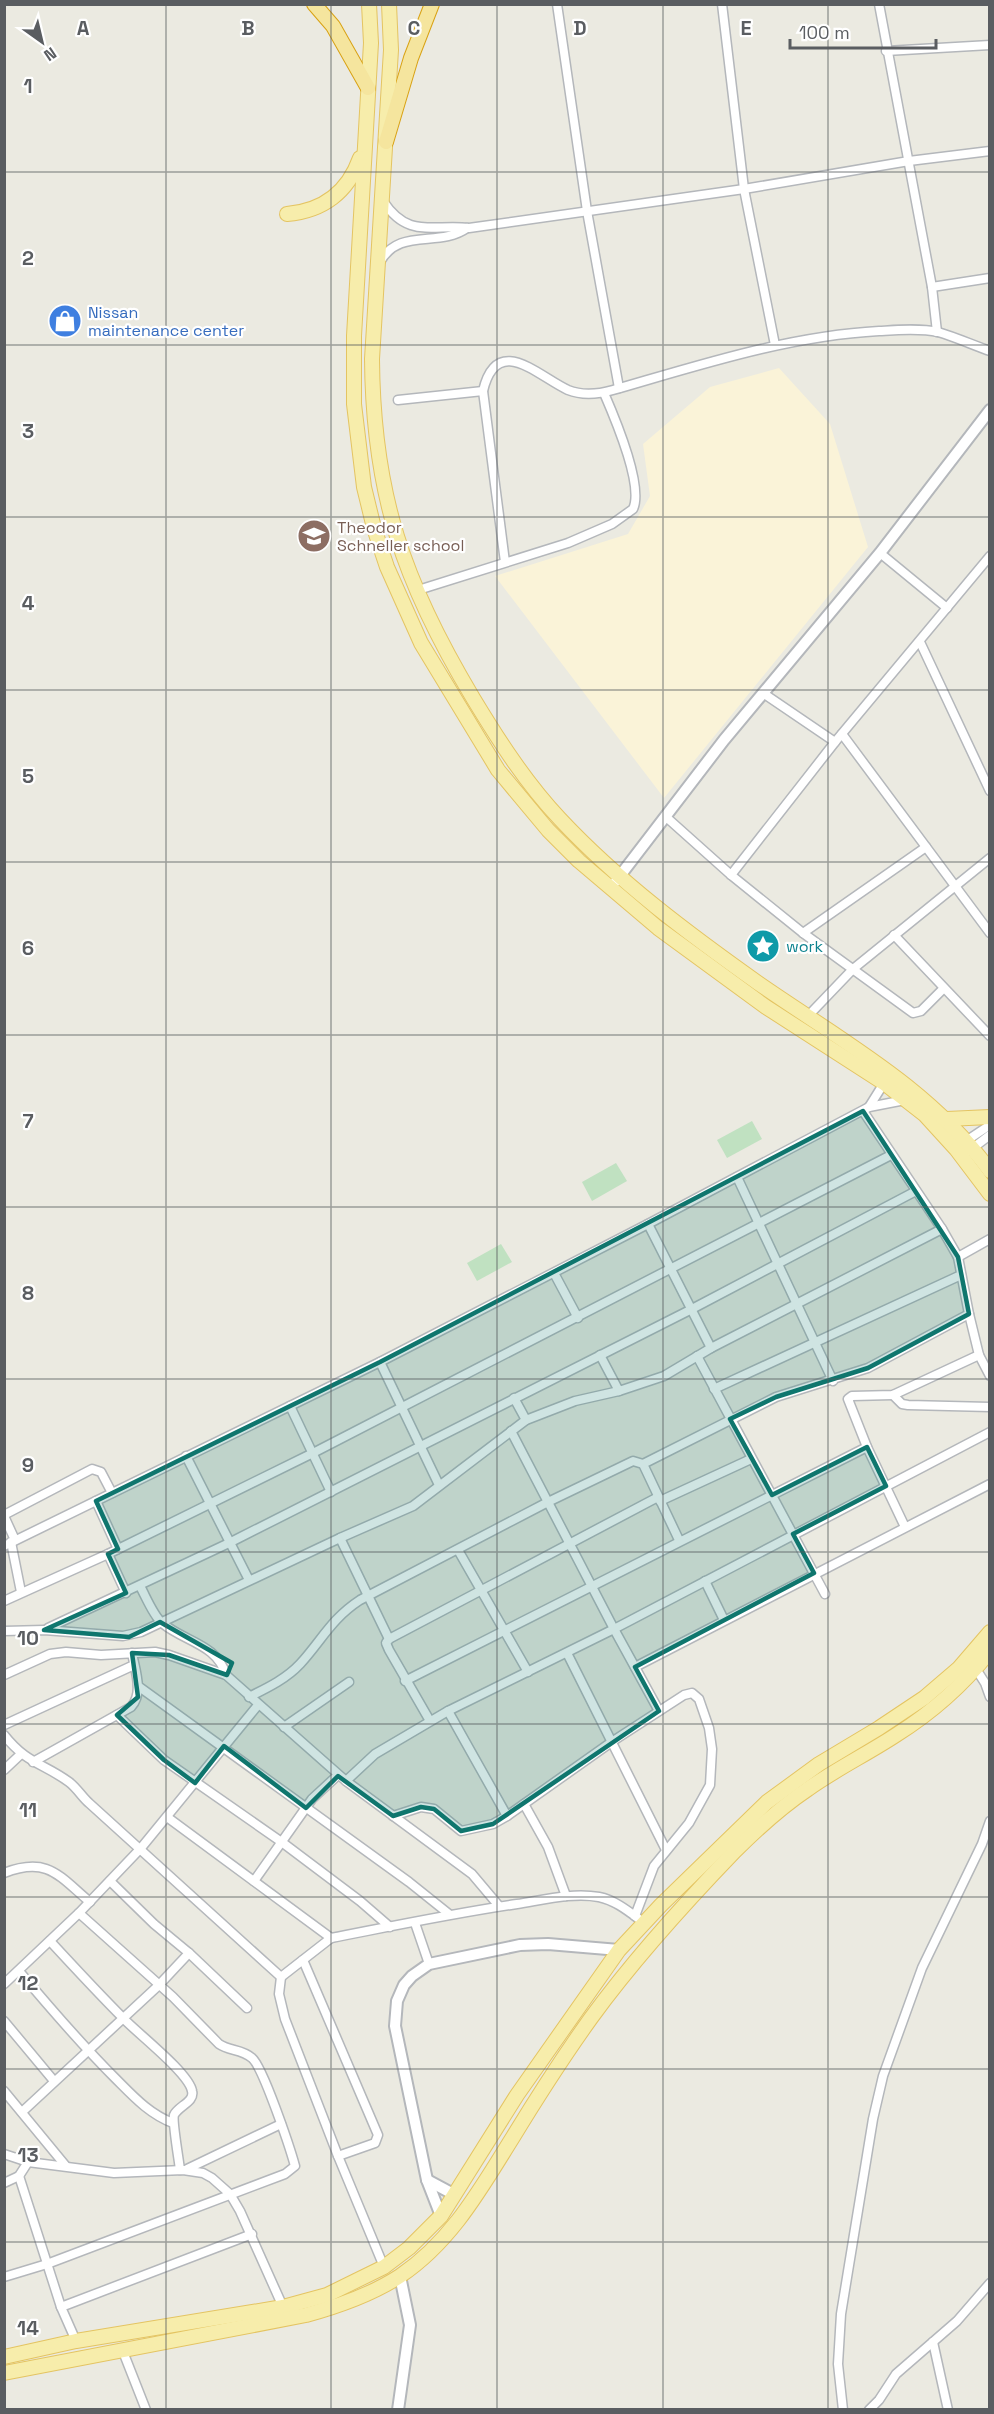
<svg xmlns="http://www.w3.org/2000/svg" width="994" height="2414" font-family="'Space Grotesk',sans-serif">
  <style>
    .commercial { fill: #faf3d8 }
    .pitch { fill: #c0e1c1 }
    .lines { fill: none; stroke-linecap: round; stroke-linejoin: round }
    .minor-casing { stroke: #b4b7bb; stroke-width: 11 }
    .tertiary-casing { stroke: #b4b7bb; stroke-width: 14 }
    .primary-casing { stroke: #e4c462; stroke-width: 16 }
    .trunk-casing { stroke: #d9a214; stroke-width: 16 }
    .minor { stroke: #fff; stroke-width: 8 }
    .tertiary { stroke: #fff; stroke-width: 10 }
    .primary { stroke: #f7edab; stroke-width: 14 }
    .trunk { stroke: #f5e59e; stroke-width: 14 }
    .marked { fill: #0f766e; fill-opacity: 0.2; stroke: #0f766e; stroke-width: 4.5; stroke-linejoin: round }
    .grid { fill: none; stroke: #5a5d61; stroke-width: 1.5; stroke-opacity: 0.55 }
    .labels { text-anchor: middle; dominant-baseline: central; stroke-width: 4.5; stroke-linejoin: round; paint-order: stroke }
    .shop-label { font-size: 16px; fill: #366cbe; stroke: #fff; text-anchor: start }
    .education-label { font-size: 16px; fill: #785e54; stroke: #fff; text-anchor: start }
    .culture-label { font-size: 16px; fill: #0d838f; stroke: #fff; text-anchor: start }
    .grid-label { font-size: 20px; text-anchor: middle; font-weight: bold; fill: #5a5d61; stroke: #fff; stroke-width: 4.5; stroke-linejoin: round; paint-order: stroke }
  </style>
  <rect width="100%" height="100%" fill="#ebeae1"/>
  <polygon class="commercial" points="779,368 830,424 868,547 664,798 495,576 628,534 650,496 643,444 710,387"/>
  <g class="pitch">
    <polygon points="752,1121 762,1139 727,1158 717,1140"/>
    <polygon points="616,1163 627,1181 592,1201 582,1182"/>
    <polygon points="501,1244 512,1262 477,1281 467,1263"/>
  </g>
  <g class="lines">
    <g class="minor-casing">
      <g id="minor">
        <polyline points="557,4 587,211 619,388"/>
        <polyline points="722,4 744,189 775,345"/>
        <polyline points="879,4 932,287 937,332"/>
        <polyline points="886,51 990,45"/>
        <path d="M383,201C408,239 432,224 469,228L744,189L909,161L990,151"/>
        <path d="M380,262C399,227 439,248 467,228"/>
        <polyline points="932,287 990,278"/>
        <polyline points="398,400 483,391"/>
        <polyline points="880,553 947,608"/>
        <path d="M505,562L483,391C497,332 539,377 568,390C583,396 599,394 613,390C700,365 788,336 879,331C897,330 920,328 938,332C955,337 973,345 990,351"/>
        <path d="M415,591L568,543L612,524L633,509C644,486 614,416 604,393"/>
        <polyline points="920,642 990,791"/>
        <polyline points="763,693 835,742"/>
        <polyline points="842,734 990,933"/>
        <polyline points="665,816 731,875 803,933 913,1013 921,1011 943,989"/>
        <polyline points="731,875 835,742 990,556"/>
        <polyline points="803,933 926,847"/>
        <polyline points="894,935 990,1036"/>
        <polyline points="807,1017 853,969 990,858"/>
        <polyline points="869,1107 884,1083"/>
        <polyline points="863,1111 942,1229 958,1257 990,1239"/>
        <polyline points="963,1143 990,1125"/>
        <polyline points="969,1151 990,1135"/>
        <polyline points="737,1177 833,1381"/>
        <polyline points="648,1224 711,1348"/>
        <polyline points="554,1273 578,1318"/>
        <polyline points="969,1314 979,1355 990,1376"/>
        <polyline points="600,1355 619,1391"/>
        <polyline points="697,1356 825,1594"/>
        <polyline points="380,1362 439,1485"/>
        <polyline points="714,1389 961,1275"/>
        <polyline points="893,1395 902,1404 908,1405 990,1407"/>
        <polyline points="514,1398 526,1420"/>
        <polyline points="290,1406 331,1492"/>
        <polyline points="511,1431 614,1629 659,1711"/>
        <polyline points="186,1456 249,1580"/>
        <polyline points="643,1464 776,1397 868,1368 969,1314 958,1257"/>
        <polyline points="96,1501 118,1549"/>
        <polyline points="660,1501 751,1459"/>
        <polyline points="4,1515 92,1469 101,1472 112,1493"/>
        <polyline points="4,1516 15,1540"/>
        <polyline points="905,1527 867,1447 848,1399 852,1396 893,1395 979,1355"/>
        <polyline points="340,1538 389,1639 658,1497"/>
        <polyline points="11,1542 21,1592"/>
        <polyline points="4,1546 380,1362 648,1224 869,1107 905,1100"/>
        <polyline points="458,1550 528,1672"/>
        <polyline points="108,1554 126,1593"/>
        <polyline points="705,1581 724,1620"/>
        <path d="M140,1586C146,1597 153,1615 162,1623C185,1642 217,1644 226,1675"/>
        <polyline points="4,1601 108,1554 313,1453 891,1155"/>
        <polyline points="48,1628 229,1543 690,1310 916,1191"/>
        <polyline points="4,1631 44,1630 123,1636 141,1632 340,1538 413,1506 526,1420 575,1401 619,1391 664,1376 711,1348 942,1229"/>
        <polyline points="389,1639 386,1643 389,1650 430,1721"/>
        <polyline points="567,1653 666,1850"/>
        <polyline points="635,1667 990,1484"/>
        <polyline points="976,1669 985,1683 990,1697"/>
        <polyline points="4,1675 50,1654 66,1652 101,1655 155,1652 169,1655 226,1675 346,1781 472,1874 499,1906"/>
        <polyline points="405,1681 867,1447"/>
        <polyline points="138,1686 409,1882 449,1914"/>
        <path d="M249,1697C267,1688 286,1679 300,1664C322,1640 331,1619 360,1600L548,1502L633,1461L643,1464L679,1540"/>
        <polyline points="448,1711 507,1816"/>
        <polyline points="117,1715 164,1760 283,1843 360,1901 390,1927"/>
        <polyline points="4,1725 134,1665"/>
        <polyline points="284,1727 349,1682"/>
        <path d="M4,1735C27,1764 43,1763 69,1782C77,1788 82,1797 89,1803L281,1977L331,1938"/>
        <path d="M33,1762L131,1707C144,1693 135,1670 132,1653"/>
        <polyline points="4,1770 21,1754"/>
        <polyline points="346,1781 375,1754 448,1711 614,1629 990,1432"/>
        <polyline points="524,1804 548,1847 566,1896"/>
        <polyline points="393,1816 421,1807 434,1809 461,1831 493,1824 507,1816 613,1741 684,1695 692,1693 699,1699 709,1728 712,1749 710,1785 689,1823 654,1866 635,1916"/>
        <path d="M167,1817L331,1938C393,1926 455,1913 517,1904C543,1900 573,1892 599,1897C614,1900 627,1910 639,1919"/>
        <path d="M4,1873C48,1856 59,1876 90,1902"/>
        <polyline points="110,1881 154,1924 189,1953 247,2008"/>
        <polyline points="254,1881 312,1799 338,1775"/>
        <polyline points="415,1923 429,1964"/>
        <path d="M50,1941C74,1967 98,1993 123,2018C137,2033 189,2073 192,2091C195,2102 178,2106 174,2115C172,2121 179,2160 180,2170"/>
        <polyline points="303,1960 378,2135 375,2143 338,2156"/>
        <path d="M19,1971C50,2008 81,2044 115,2078C133,2096 149,2114 173,2123"/>
        <polyline points="281,1977 279,1994 285,2019 338,2156 384,2267"/>
        <polyline points="4,1984 79,1913 141,1848 258,1705"/>
        <polyline points="4,2021 54,2081"/>
        <polyline points="4,2091 65,2165"/>
        <polyline points="22,2112 159,1985 189,1953"/>
        <polyline points="4,2154 28,2162 114,2173 183,2170 203,2173 212,2178 230,2194 240,2211 283,2307"/>
        <polyline points="187,2169 281,2124"/>
        <polyline points="19,2176 61,2307"/>
        <polyline points="4,2183 19,2176 28,2162"/>
        <path d="M4,2277L47,2264L285,2174L295,2166C290,2148 263,2067 252,2058C242,2049 229,2051 219,2044L173,1997L79,1913"/>
        <polyline points="76,2341 61,2307 252,2234"/>
        <polyline points="933,2342 948,2410"/>
        <polyline points="122,2349 146,2410"/>
        <polyline points="843,2410 838,2364 841,2314 873,2119 883,2076 922,1968 982,1844 990,1821"/>
        <polyline points="869,2410 879,2400 896,2374 957,2321 990,2283"/>
      </g>
    </g>
    <g class="tertiary-casing">
      <g id="tertiary">
        <polyline points="616,881 724,740 880,553 990,410"/>
        <polyline points="427,2180 455,2195"/>
        <polyline points="441,2216 427,2180 395,2026 397,2001 404,1985 412,1976 429,1964 520,1945 548,1944 619,1950"/>
        <polyline points="398,2410 410,2325 400,2276"/>
      </g>
    </g>
    <g class="primary-casing">
      <g id="primary">
        <polyline points="369,4 371,43 354,336 354,404 364,487 374,528 387,567 421,643 498,770 548,830 579,861 658,928 766,1007 884,1083 925,1115 956,1149 990,1194"/>
        <path d="M389,4L391,50L372,359C373,495 404,583 473,698C499,741 526,783 560,819C619,882 689,934 758,983C840,1040 931,1089 990,1171"/>
        <path d="M287,214C323,211 348,192 360,158"/>
        <polyline points="947,1119 990,1117"/>
        <polyline points="4,2357 76,2341 283,2307 327,2295 384,2267 409,2248 441,2216 517,2095 619,1950 661,1905 767,1802 819,1764 879,1728 924,1698 959,1668 990,1632"/>
        <path d="M4,2373L306,2315C339,2306 371,2295 400,2276C452,2241 481,2188 513,2137C538,2096 563,2057 591,2018C634,1959 683,1905 734,1852C757,1829 781,1807 808,1789C836,1769 867,1754 896,1735C931,1713 964,1684 990,1651"/>
      </g>
    </g>
    <g class="trunk-casing">
      <g id="trunk">
        <polyline points="314,4 333,26 368,88"/>
        <polyline points="386,142 411,58 432,4"/>
      </g>
    </g>
    <use href="#minor" class="minor"/>
    <use href="#tertiary" class="tertiary"/>
    <use href="#primary" class="primary"/>
    <use href="#trunk" class="trunk"/>
  </g>
  <path class="marked" d="M863,1111L958,1257L969,1314L868,1368L776,1397L730,1419L772,1495L867,1447L886,1486L793,1534L814,1573L635,1667L659,1711L493,1824L461,1831L434,1809L421,1807L393,1816L338,1776L306,1808L224,1746L195,1783L164,1760L117,1715L138,1697L132,1653L169,1655L227,1675L232,1663L160,1622L129,1637L44,1630L126,1593L108,1554L118,1549L96,1501L380,1362Z"/>
  <path class="grid" d="M166,4V2410M331,4V2410M497,4V2410M663,4V2410M828,4V2410M4,172H990M4,345H990M4,517H990M4,690H990M4,862H990M4,1035H990M4,1207H990M4,1379H990M4,1552H990M4,1724H990M4,1897H990M4,2069H990M4,2242H990"/>
  <defs>
    <g id="shop-disc" transform="scale(1.725)"><circle r="9.5" fill="#3f7fe0" stroke="#fff"/><path d="M-5-2.5h2.3a2.7 3.5 0 0 1 5.4 0H5L5.5 6h-11ZM-1.5-2.5h3a1.5 2.3 0 0 0-3 0Z" fill="#fff"/></g>
    <g id="school-disc" transform="scale(1.725)"><circle r="9.5" fill="#8d6e63" stroke="#fff"/><path d="M0-5L7-2L0 1L-7-2ZM-4 1L0 2.5L4 1V4Q0 6-4 4Z" fill="#fff"/></g>
    <g id="sight-disc" transform="scale(1.725)"><circle r="9.5" fill="#0f9aa8" stroke="#fff"/><path d="M0-6L1.8-2.2L6-1.7L2.9 1.2L3.7 5.4L0 3.3L-3.7 5.4L-2.9 1.2L-6-1.7L-1.8-2.2Z" fill="#fff"/></g>
  </defs>
  <g fill-rule="evenodd">
    <use href="#shop-disc" x="65" y="321"/>
    <use href="#school-disc" x="314" y="536"/>
    <use href="#sight-disc" x="763" y="946"/>
  </g>
  <g class="labels">
    <g class="shop-label">
      <text x="88" y="312">Nissan<tspan x="88" dy="18">maintenance center</tspan></text>
    </g>
    <g class="education-label">
      <text x="337" y="527">Theodor<tspan x="337" dy="18">Schneller school</tspan></text>
    </g>
    <g class="culture-label">
      <text x="786" y="946">work</text>
    </g>
  </g>
  <g class="grid-label">
    <text x="83" y="35">A</text>
    <text x="248" y="35">B</text>
    <text x="414" y="35">C</text>
    <text x="580" y="35">D</text>
    <text x="746" y="35">E</text>
    <text x="28" y="93">1</text>
    <text x="28" y="265">2</text>
    <text x="28" y="438">3</text>
    <text x="28" y="610">4</text>
    <text x="28" y="783">5</text>
    <text x="28" y="955">6</text>
    <text x="28" y="1128">7</text>
    <text x="28" y="1300">8</text>
    <text x="28" y="1472">9</text>
    <text x="28" y="1645">10</text>
    <text x="28" y="1817">11</text>
    <text x="28" y="1990">12</text>
    <text x="28" y="2162">13</text>
    <text x="28" y="2335">14</text>
  </g>
  <rect width="994" height="2414" fill="none" stroke="#5a5d61" stroke-width="12"/>
  <g transform="translate(42 42) rotate(146)" stroke="#ffffff" stroke-width="4.5" paint-order="stroke">
  <path d="M0-4.5L10 22L0 15L-10 22Z" fill="#5a5d61"/>
  <text y="-9" font-size="16" font-weight="bold" text-anchor="middle" fill="#5a5d61">N</text>
  </g>
  <path d="M790 39v9h146v-9" fill="none" stroke="#5a5d61" stroke-width="3"/>
  <text x="799" y="39" font-size="18" fill="#5a5d61" stroke="#ffffff" stroke-width="4.5" paint-order="stroke">100 m</text>
</svg>
